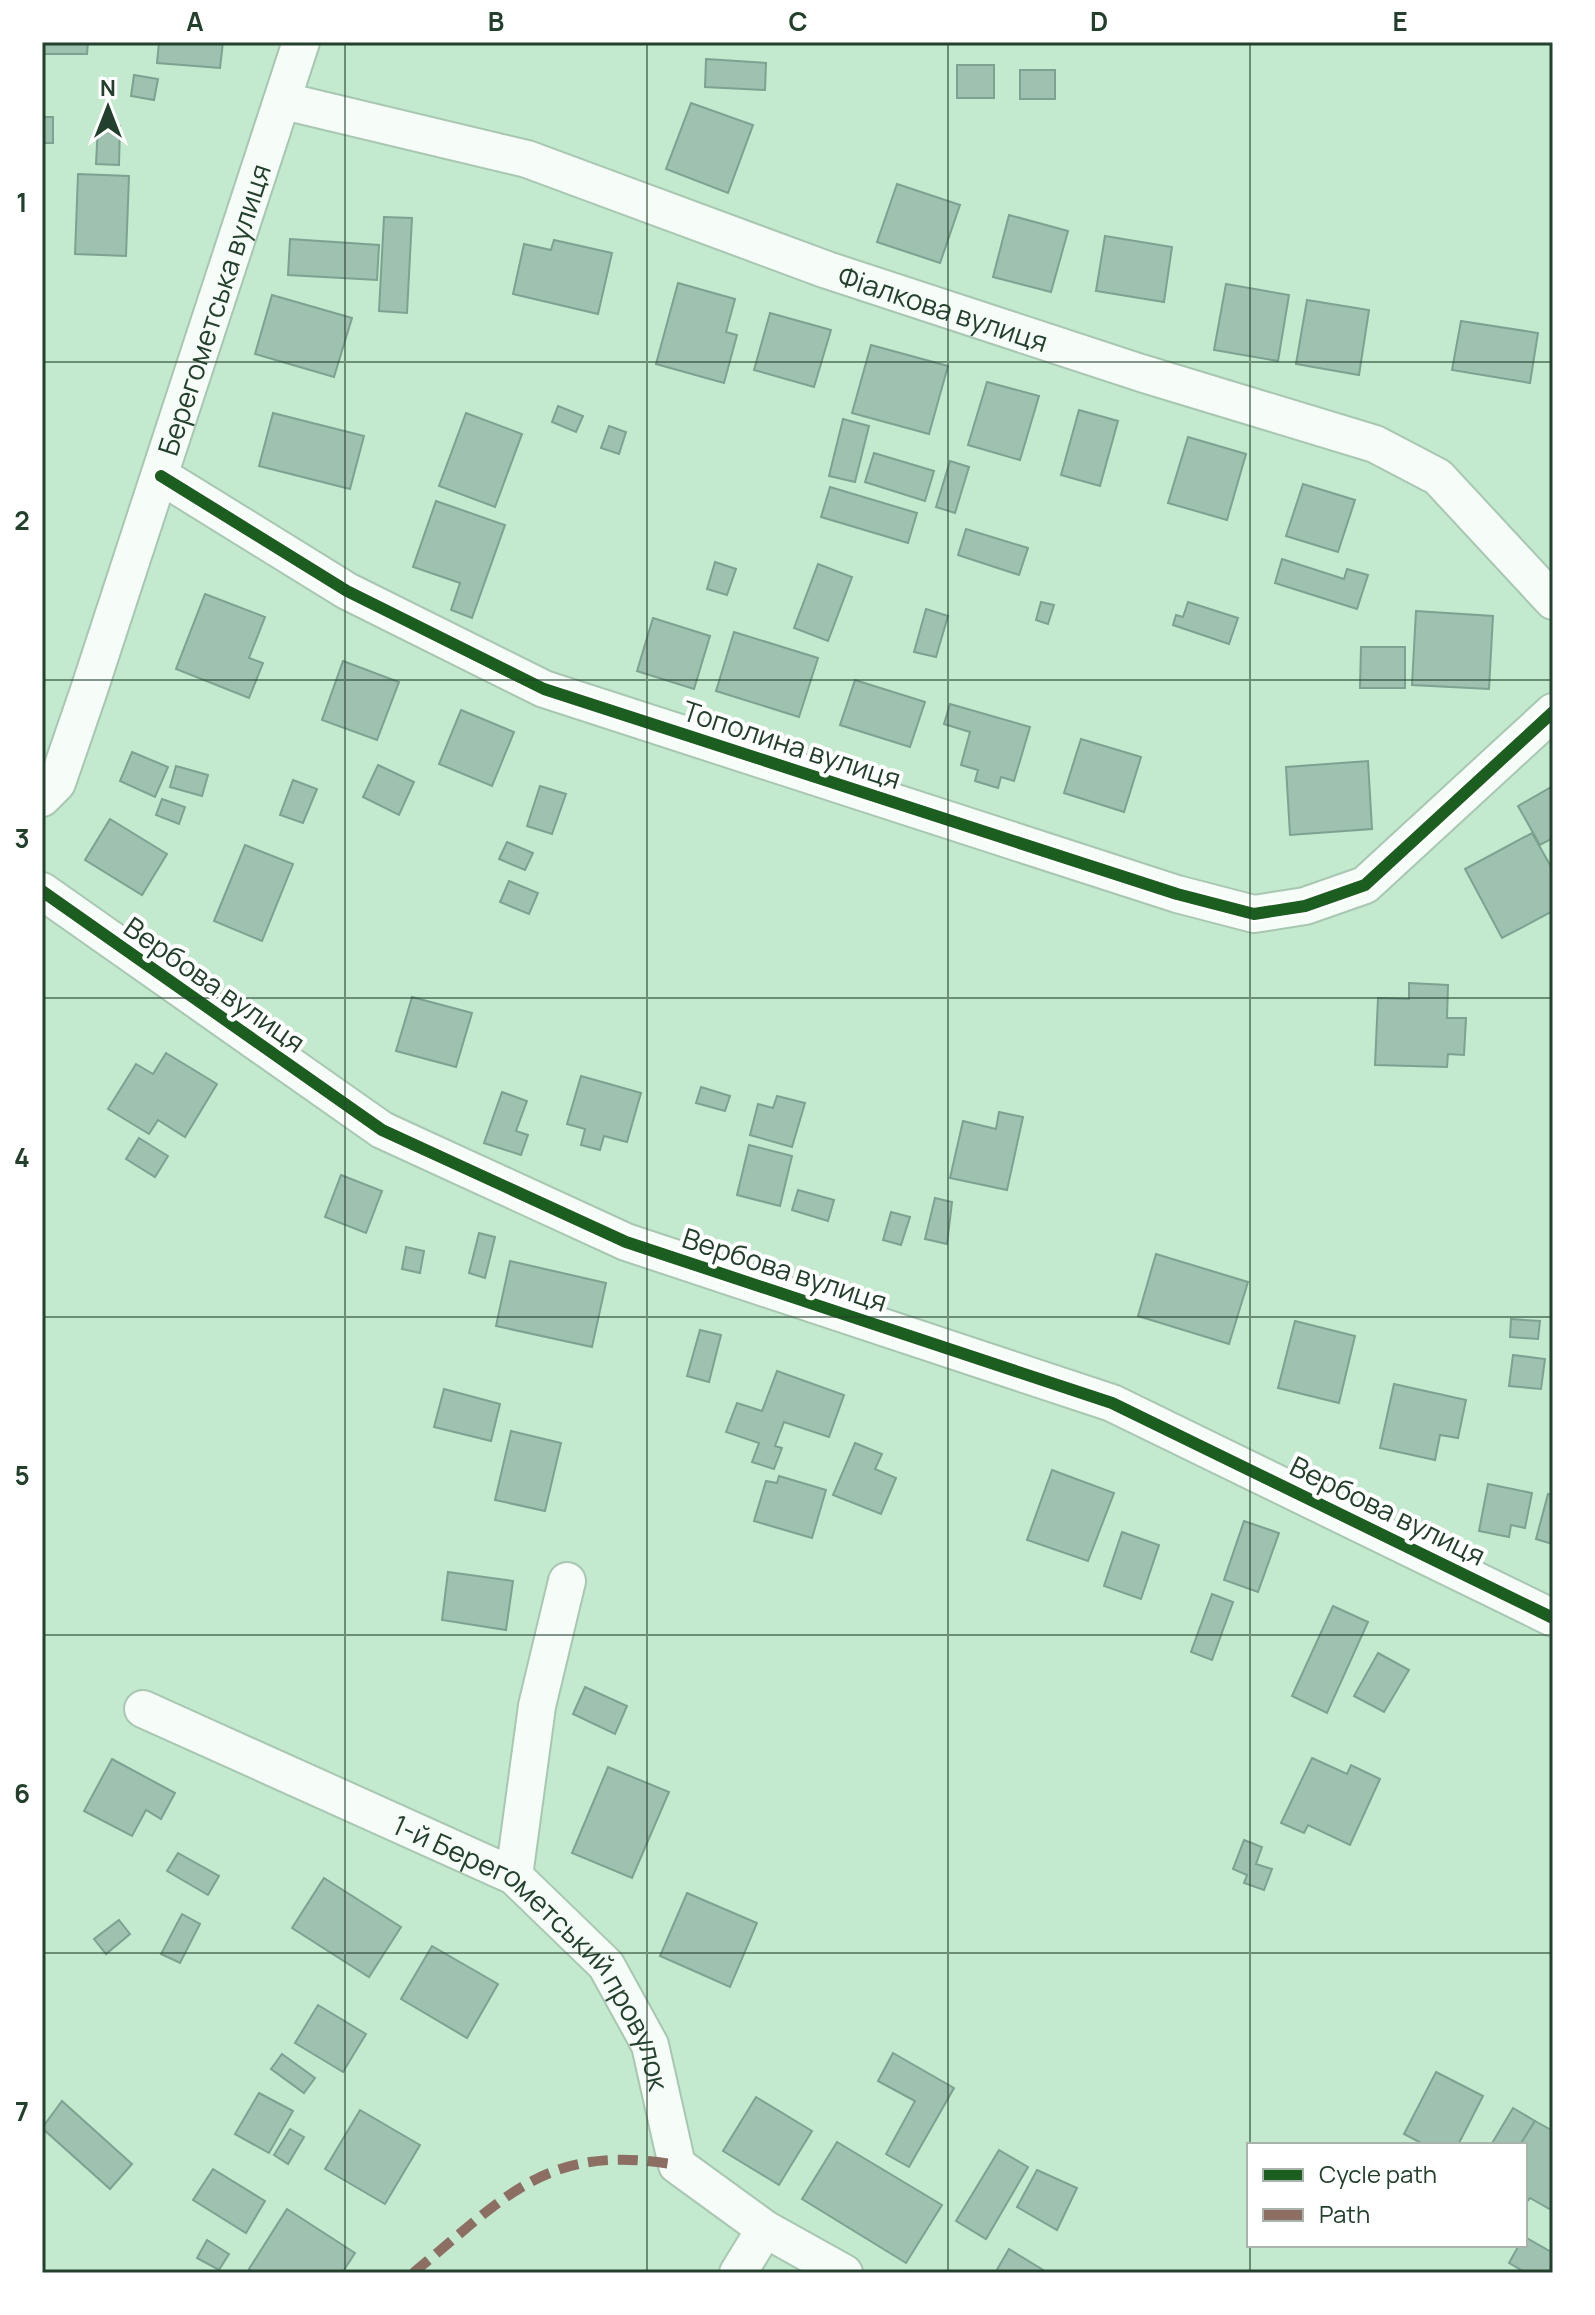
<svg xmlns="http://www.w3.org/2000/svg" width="1595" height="2315" font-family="Manrope,sans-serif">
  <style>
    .building { fill: #9ec1b0; stroke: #7da291; stroke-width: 2 }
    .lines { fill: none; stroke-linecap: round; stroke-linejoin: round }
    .minor-casing { stroke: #a8c7b1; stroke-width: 40 }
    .minor { stroke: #f6fcf8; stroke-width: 36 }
    .quiet { stroke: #8d6e63; stroke-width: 10; stroke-dasharray: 20 10; stroke-linecap: butt }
    .cycleway-casing { stroke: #fff; stroke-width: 17 }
    .cycleway { stroke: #1b5e20; stroke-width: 12 }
    .grid { fill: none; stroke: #23402c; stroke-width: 2; stroke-opacity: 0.55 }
    .labels { text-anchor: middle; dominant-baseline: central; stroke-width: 8; stroke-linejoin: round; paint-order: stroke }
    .street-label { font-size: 28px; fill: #23402c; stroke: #fff }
    .neatline { fill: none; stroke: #23402c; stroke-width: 3 }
    .grid-label { font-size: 26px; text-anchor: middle; font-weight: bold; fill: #23402c }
  </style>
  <rect width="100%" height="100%" fill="#c3e9ce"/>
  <g class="building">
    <polygon points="42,42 88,42 87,54 42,54"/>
    <polygon points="159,42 223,42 220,68 157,63"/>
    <polygon points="706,59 766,63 765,90 705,87"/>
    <rect x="957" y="65" width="37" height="33"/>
    <rect x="1020" y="70" width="35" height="29"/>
    <polygon points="134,75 158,79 154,100 131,96"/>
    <polygon points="691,103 753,125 728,193 666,169"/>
    <rect x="42" y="117" width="11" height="26"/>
    <polygon points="98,125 120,126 119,165 96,164"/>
    <polygon points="78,174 129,176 126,256 75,254"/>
    <polygon points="897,184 960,205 940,263 877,242"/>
    <polygon points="1009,215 1068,231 1051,292 993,277"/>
    <polygon points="384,217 412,218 407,313 379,311"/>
    <polygon points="1105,236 1172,247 1164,302 1096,291"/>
    <polygon points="290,239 379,245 377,280 288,275"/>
    <polygon points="554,240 612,253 598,314 513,294 524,244 551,250"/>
    <polygon points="678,283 735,299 726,332 737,335 724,383 656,364"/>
    <polygon points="1226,284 1289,295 1278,361 1214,350"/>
    <polygon points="272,295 352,318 334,377 255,354"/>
    <polygon points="1307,300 1369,310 1359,375 1296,364"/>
    <polygon points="770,313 831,330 814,387 754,370"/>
    <polygon points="1461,321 1538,333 1530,383 1452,370"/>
    <polygon points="871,345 948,366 929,434 852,413"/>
    <polygon points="987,382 1039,396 1020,460 968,445"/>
    <polygon points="558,406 583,416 576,432 552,422"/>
    <polygon points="1079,410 1118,421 1100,486 1061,475"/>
    <polygon points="273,413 364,436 350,489 259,466"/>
    <polygon points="466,413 522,434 495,507 439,486"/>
    <polygon points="843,419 869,426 855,482 829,476"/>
    <polygon points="609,426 626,432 619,454 601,448"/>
    <polygon points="1188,437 1246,454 1227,520 1168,503"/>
    <polygon points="874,453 934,471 925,501 865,482"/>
    <polygon points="950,461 969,467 955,513 936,507"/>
    <polygon points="1303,484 1355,500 1338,552 1286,536"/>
    <polygon points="830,487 917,513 908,543 821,517"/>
    <polygon points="436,501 505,525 472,618 451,610 460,583 413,567"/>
    <polygon points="966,529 1028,548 1019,575 958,555"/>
    <polygon points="1282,559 1344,579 1347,569 1368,575 1357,609 1275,583"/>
    <polygon points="715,562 736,569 727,595 707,589"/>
    <polygon points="818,564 852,577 828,641 794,628"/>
    <polygon points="205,594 265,617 249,658 263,663 249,698 176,669"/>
    <polygon points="1041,602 1054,605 1048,624 1036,620"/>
    <polygon points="1188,602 1238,618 1229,644 1173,625 1176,615 1183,617"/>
    <polygon points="926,609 948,616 936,657 914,652"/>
    <polygon points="1416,611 1493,616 1489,689 1412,685"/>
    <polygon points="653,618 710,636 694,689 637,671"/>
    <polygon points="734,632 818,658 799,717 716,691"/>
    <polygon points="1361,647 1405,647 1405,688 1360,688"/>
    <polygon points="343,661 399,682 377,740 322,720"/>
    <polygon points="855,680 925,702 910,747 840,725"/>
    <polygon points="950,704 1030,727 1014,781 1001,777 998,788 975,781 978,770 961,765 970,732 944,724"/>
    <polygon points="461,710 514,732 492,786 439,764"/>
    <polygon points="1081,739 1141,757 1124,812 1064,793"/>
    <polygon points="132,752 168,767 155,797 120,781"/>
    <polygon points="1368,761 1372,829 1290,835 1286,767"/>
    <polygon points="378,765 414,782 399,815 363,797"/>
    <polygon points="176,766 208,775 202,796 170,787"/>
    <polygon points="293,780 317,789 303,823 280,815"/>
    <polygon points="540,786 566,794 552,834 527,826"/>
    <polygon points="1553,786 1553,838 1540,845 1518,806"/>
    <polygon points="162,799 185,807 179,824 156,815"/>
    <polygon points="110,819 167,854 142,895 85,860"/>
    <polygon points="1532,833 1553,870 1553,911 1502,938 1465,869"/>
    <polygon points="507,842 533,853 525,870 499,859"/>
    <polygon points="245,845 293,864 262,941 214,921"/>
    <polygon points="509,881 538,893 529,914 500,902"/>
    <polygon points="1409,983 1448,985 1447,1018 1466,1018 1464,1055 1448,1054 1447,1067 1375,1065 1378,998 1409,999"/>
    <polygon points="412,997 472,1013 456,1067 396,1051"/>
    <polygon points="166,1053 217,1084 185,1137 158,1120 149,1134 108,1109 136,1064 153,1074"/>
    <polygon points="581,1076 641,1093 627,1142 604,1136 600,1150 581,1145 585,1129 567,1124"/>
    <polygon points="701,1087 730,1096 725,1111 696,1103"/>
    <polygon points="502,1092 527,1101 516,1131 528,1135 521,1155 484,1143"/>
    <polygon points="777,1096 805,1103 792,1147 750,1135 758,1104 773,1108"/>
    <polygon points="999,1112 1023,1117 1007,1190 950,1178 963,1121 996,1129"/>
    <polygon points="139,1138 168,1156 155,1177 126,1159"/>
    <polygon points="749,1145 792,1156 780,1206 737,1195"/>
    <polygon points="341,1175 382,1191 366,1233 325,1217"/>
    <polygon points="798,1190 834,1200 828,1221 792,1210"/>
    <polygon points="935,1198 952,1202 947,1244 925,1239"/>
    <polygon points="891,1212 910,1217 901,1245 883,1240"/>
    <polygon points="479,1233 495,1237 485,1278 469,1273"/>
    <polygon points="406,1247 424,1251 420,1273 402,1269"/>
    <polygon points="1156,1254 1248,1282 1229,1344 1138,1316"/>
    <polygon points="510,1261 606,1283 592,1347 496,1326"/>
    <polygon points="1511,1319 1540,1321 1538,1339 1510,1337"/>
    <polygon points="1295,1321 1355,1336 1339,1403 1278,1388"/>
    <polygon points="700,1330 721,1335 709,1382 687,1376"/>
    <polygon points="1513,1355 1545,1359 1541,1389 1509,1386"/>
    <polygon points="777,1371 844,1395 829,1437 784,1422 775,1446 782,1448 774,1469 752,1462 759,1443 726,1432 737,1403 762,1411"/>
    <polygon points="1394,1384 1466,1400 1458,1438 1440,1435 1435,1460 1380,1448"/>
    <polygon points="444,1389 500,1404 491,1441 434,1427"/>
    <polygon points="511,1431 561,1443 545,1511 495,1500"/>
    <polygon points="855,1443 882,1454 875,1469 896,1478 881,1514 833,1495"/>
    <polygon points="1052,1470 1114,1493 1088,1561 1027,1540"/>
    <polygon points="779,1476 826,1490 812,1538 754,1521 766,1481 777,1483"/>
    <polygon points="1488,1484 1532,1493 1525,1528 1511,1525 1509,1537 1479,1531"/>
    <polygon points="1548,1494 1553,1495 1552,1544 1536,1539"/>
    <polygon points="1244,1521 1279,1533 1258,1592 1224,1580"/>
    <polygon points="1122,1532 1159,1545 1141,1599 1104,1586"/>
    <polygon points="448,1572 513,1581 506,1630 442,1620"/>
    <polygon points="1212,1594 1233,1602 1212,1660 1191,1652"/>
    <polygon points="1333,1606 1368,1622 1327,1713 1292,1696"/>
    <polygon points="1378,1653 1409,1670 1384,1712 1354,1696"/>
    <polygon points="585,1687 627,1706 615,1734 573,1714"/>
    <polygon points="1312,1758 1347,1774 1351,1765 1380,1779 1350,1845 1308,1825 1304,1833 1281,1823"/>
    <polygon points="112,1759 175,1793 161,1819 146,1810 132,1836 84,1811"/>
    <polygon points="608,1767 669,1792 632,1878 572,1853"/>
    <polygon points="1244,1840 1262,1847 1256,1864 1272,1869 1264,1890 1244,1883 1247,1875 1233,1869"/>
    <polygon points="178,1853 219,1876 208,1895 167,1871"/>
    <polygon points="324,1878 401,1927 369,1977 292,1928"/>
    <polygon points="687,1893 757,1923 730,1987 660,1956"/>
    <polygon points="182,1914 200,1924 180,1963 161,1954"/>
    <polygon points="119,1920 130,1934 106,1954 94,1939"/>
    <polygon points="432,1946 498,1984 467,2038 401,1999"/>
    <polygon points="318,2005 366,2034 343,2072 295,2043"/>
    <polygon points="893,2053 954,2088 909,2167 886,2154 915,2101 878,2081"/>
    <polygon points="282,2054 315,2078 304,2093 271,2069"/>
    <polygon points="1436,2072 1483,2096 1458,2145 1425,2145 1404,2134"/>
    <polygon points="259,2093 293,2111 269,2153 235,2134"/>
    <polygon points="756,2097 812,2131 779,2185 723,2151"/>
    <polygon points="62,2101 132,2164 110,2189 42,2128"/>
    <polygon points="1513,2108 1535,2121 1520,2145 1491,2145"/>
    <polygon points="360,2110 420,2145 385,2204 325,2169"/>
    <polygon points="1535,2121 1553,2131 1553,2211 1530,2198 1525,2204 1525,2145 1520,2145"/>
    <polygon points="290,2129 304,2137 288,2164 274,2155"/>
    <polygon points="837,2142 942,2205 906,2263 802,2199"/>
    <polygon points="999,2150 1028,2167 986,2239 956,2221"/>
    <polygon points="213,2169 265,2201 246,2233 193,2200"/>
    <polygon points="1037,2170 1077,2188 1057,2230 1017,2207"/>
    <polygon points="287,2209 355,2253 342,2273 255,2273 249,2269"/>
    <polygon points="1525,2237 1553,2253 1550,2273 1526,2273 1509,2263 1519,2245 1525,2245"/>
    <polygon points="207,2240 229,2254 219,2270 197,2258"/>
    <polygon points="1009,2249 1048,2273 995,2273"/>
  </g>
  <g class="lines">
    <g class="minor-casing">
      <g id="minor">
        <path id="s1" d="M284,101L527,159L827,270L1141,373L1375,444L1438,477L1553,601"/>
        <polyline points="161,476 347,591 544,689 1177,894 1254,914 1305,906 1365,885 1553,712"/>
        <path id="s2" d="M42,798L57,783L89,690L301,42"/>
        <polyline points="42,891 382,1130 626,1242 1112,1403 1553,1618"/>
        <path id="s3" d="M143,1709L514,1876L606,1965L650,2045L677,2165L765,2229L844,2273"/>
        <polyline points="514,1876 537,1706 567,1581"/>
        <polyline points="738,2273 765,2229"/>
      </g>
    </g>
    <use href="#minor" class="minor"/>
    <path class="quiet" d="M413,2273C506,2197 546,2142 677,2165"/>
    <g class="cycleway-casing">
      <g id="cycleway">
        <polyline points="161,476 347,591 544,689 1177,894 1254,914 1305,906 1365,885 1553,712"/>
        <polyline points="42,891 382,1130 626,1242 1112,1403 1553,1618"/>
      </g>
    </g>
    <use href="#cycleway" class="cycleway"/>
  </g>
  <path class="grid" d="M345,42V2273M647,42V2273M948,42V2273M1250,42V2145M42,362H1553M42,680H1553M42,998H1553M42,1317H1553M42,1635H1553M42,1953H1553M1250,2245V2273"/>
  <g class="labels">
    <g class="street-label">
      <text stroke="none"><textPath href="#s1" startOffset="692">Фіалкова вулиця</textPath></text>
      <text stroke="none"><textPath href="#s2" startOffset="520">Берегометська вулиця</textPath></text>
      <text transform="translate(792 744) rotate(18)">Тополина вулиця</text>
      <text transform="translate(215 984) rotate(35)">Вербова вулиця</text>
      <text transform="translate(785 1269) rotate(18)">Вербова вулиця</text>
      <text transform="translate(1388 1510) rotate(26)">Вербова вулиця</text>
      <text stroke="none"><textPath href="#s3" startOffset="474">1-й Берегометський провулок</textPath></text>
    </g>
  </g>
  <rect width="1595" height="2315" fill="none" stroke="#ffffff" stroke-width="88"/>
  <rect x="1247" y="2143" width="280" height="104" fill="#ffffff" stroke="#a7b3ab" stroke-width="2"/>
  <rect x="1263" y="2169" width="40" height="12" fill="#1b5e20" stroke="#a7b3ab" stroke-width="2"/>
  <text x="1319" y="2183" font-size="24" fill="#23402c">Cycle path</text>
  <rect x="1263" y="2209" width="40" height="12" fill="#8d6e63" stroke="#a7b3ab" stroke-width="2"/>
  <text x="1319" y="2223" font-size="24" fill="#23402c">Path</text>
  <g transform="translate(108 108)" stroke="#ffffff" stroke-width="6" paint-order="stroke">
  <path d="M0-6L14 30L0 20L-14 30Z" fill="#23402c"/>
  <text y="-12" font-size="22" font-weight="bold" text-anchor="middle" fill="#23402c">N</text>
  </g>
  <rect x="44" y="44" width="1507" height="2227" class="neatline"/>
  <g class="grid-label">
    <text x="195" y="31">A</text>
    <text x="496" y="31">B</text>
    <text x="798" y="31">C</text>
    <text x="1099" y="31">D</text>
    <text x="1400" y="31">E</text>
    <text x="22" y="212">1</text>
    <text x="22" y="530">2</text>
    <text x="22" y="848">3</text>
    <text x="22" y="1167">4</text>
    <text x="22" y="1485">5</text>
    <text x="22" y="1803">6</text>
    <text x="22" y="2121">7</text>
  </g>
</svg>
